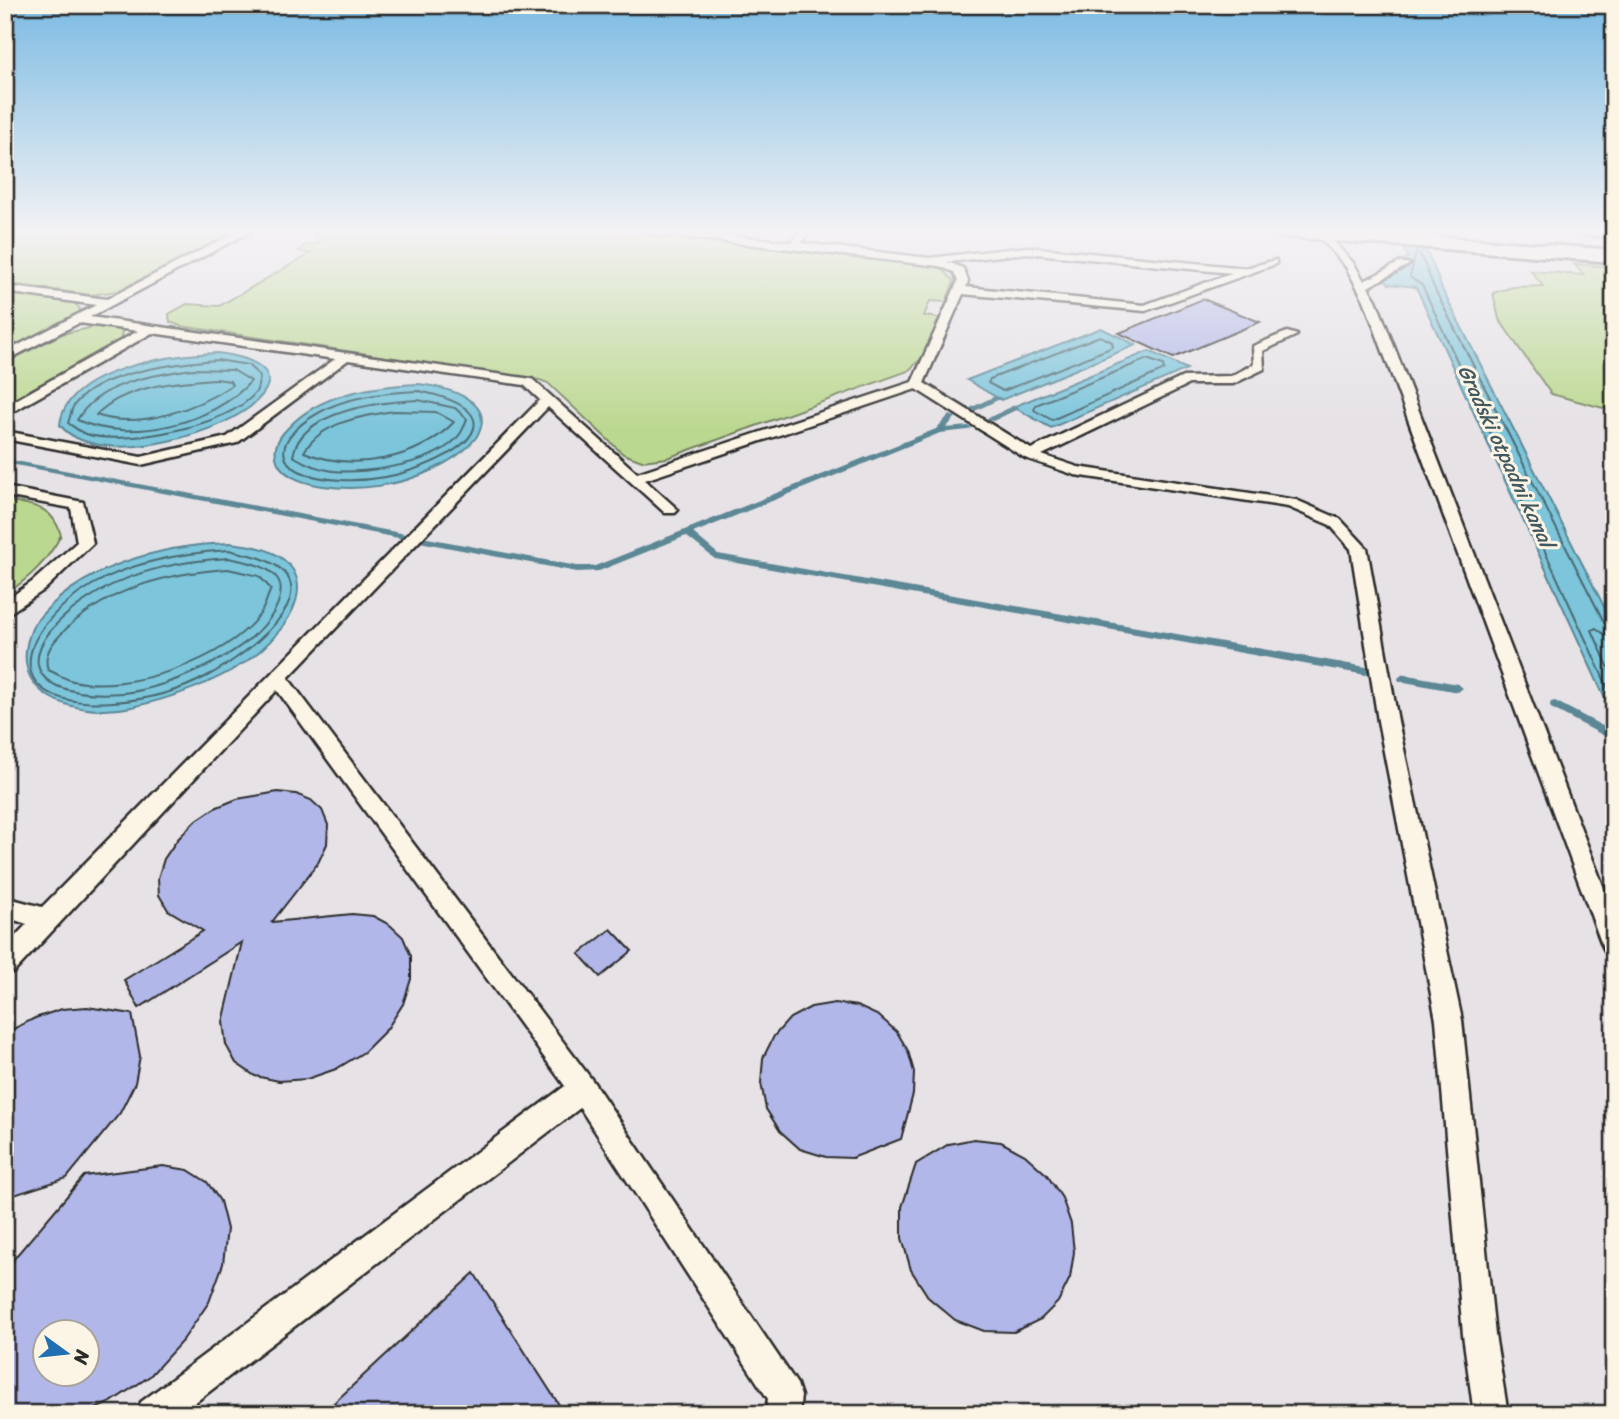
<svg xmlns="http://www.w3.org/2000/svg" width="1619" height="1419" font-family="Sriracha,sans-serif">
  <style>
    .built { fill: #d6d5e7 }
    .green { fill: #bbd890; stroke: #73825e; stroke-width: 2 }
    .water { fill: #7bc5db; stroke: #5b8795; stroke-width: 2 }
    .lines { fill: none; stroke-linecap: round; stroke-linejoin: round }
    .shore { stroke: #4b6971; stroke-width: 2 }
    .stream { fill: #5b8795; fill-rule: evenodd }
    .building { fill: #b1b7e8; stroke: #2b2b2b; stroke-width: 2; fill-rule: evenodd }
    .lane-casing { stroke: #2b2b2b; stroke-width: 5 }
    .secondary-casing { stroke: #2b2b2b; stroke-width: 6 }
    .lane { fill: #fcf5e5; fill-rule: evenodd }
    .secondary { fill: #fcf5e5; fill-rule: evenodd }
    .labels { text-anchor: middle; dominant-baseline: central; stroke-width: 6; stroke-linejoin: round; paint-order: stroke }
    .far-water-label { font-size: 21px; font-style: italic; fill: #435960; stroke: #fcf5e5 }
  </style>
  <rect width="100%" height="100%" fill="#e6e2e6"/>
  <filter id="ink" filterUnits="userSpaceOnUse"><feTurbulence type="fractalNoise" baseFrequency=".0143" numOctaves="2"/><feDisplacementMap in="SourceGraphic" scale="14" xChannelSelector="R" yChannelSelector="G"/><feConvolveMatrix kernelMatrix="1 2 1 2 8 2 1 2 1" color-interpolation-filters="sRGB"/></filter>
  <g filter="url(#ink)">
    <polygon class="built" points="1496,230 1614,230 1614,242"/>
    <g class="green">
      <polygon points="5,230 241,230 117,291 91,295 5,283"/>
      <polygon points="314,230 612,230 917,263 941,268 954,281 946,302 930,301 924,316 940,318 922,358 908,371 667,458 642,461 623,454 548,383 540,380 181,326 170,322 169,314 187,304 219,306 311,253 299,251 304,246 320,243"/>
      <polygon points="1574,264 1614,267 1614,411 1551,394 1499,319 1493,293 1513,287 1543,286 1531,271 1584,275"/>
      <polygon points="5,293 75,303 80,309 78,314 5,351"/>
      <polygon points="94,327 115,328 122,332 121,339 5,406 5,363 62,334"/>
      <path d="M5,500C33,506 52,504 61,535C47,562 30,577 5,595Z"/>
    </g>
    <g class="water">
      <polygon points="1394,230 1415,230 1432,262 1442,289 1614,626 1614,718 1416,287 1389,284 1385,279 1409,267 1400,262 1408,257"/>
      <polygon points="1101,328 1136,345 1001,400 967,380"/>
      <polygon points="1149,351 1187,369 1051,428 1013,407"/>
      <path d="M217,353C251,357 293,372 250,407C211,437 96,469 60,425C65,369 173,354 217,353Z"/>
      <path d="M419,384C498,394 503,436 432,470C400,486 359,491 323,486C308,484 285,478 278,463C272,450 278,438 287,429C319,393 373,386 419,384Z"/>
      <path d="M230,543C247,545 266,547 280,557C325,588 275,643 244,663C209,685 172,698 132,707C77,719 0,696 34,624C79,566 161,545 230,543Z"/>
    </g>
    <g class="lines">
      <g class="shore">
        <polygon points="1100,336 1112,342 1113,347 1003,391 988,383 990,379"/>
        <polygon points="1147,359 1163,365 1164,370 1052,420 1034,410 1036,405"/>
        <path d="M217,360L248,365L260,376C259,381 258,388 256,392C232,425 124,447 86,434C80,432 74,427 68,423C70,418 71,411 73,407C95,372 179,363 217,360Z"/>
        <path d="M193,369L233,370L251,381C213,424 130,444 77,420C99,382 153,375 193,369Z"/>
        <path d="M216,379L230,381L232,385C196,409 139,430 96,415C124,385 177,382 216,379Z"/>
        <path d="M419,391C506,409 480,446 415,469C391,478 366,481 341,480C266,476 268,436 330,407C358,395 389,392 419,391Z"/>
        <path d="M418,400L455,408L467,419C465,424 463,430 460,434C439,464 367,474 333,471C318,469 306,464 293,456C300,410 381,402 418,400Z"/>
        <path d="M394,411L436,412L454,422C418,460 352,472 304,452C321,422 362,416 394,411Z"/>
        <path d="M229,550C248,555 268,557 283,571C318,605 234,662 209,675C180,691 146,700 113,702C0,710 11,633 92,585C133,561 182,553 229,550Z"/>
        <path d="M229,558C244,562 267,564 277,578C283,586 281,595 278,603C262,649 168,689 123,693C15,701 13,643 97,593C137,569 183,561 229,558Z"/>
        <path d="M228,569L259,576L271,589C267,597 265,607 260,614C226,661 128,693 73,681C65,679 56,673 48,670C42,652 55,640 67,628C112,587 169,573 228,569Z"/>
        <polyline points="1614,627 1604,622 1436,292 1420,254 1416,253 1410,277 1422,285 1614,701"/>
        <polyline points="1614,636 1604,634 1596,628 1592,630 1614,680"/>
      </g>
      <g class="stream">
        <polygon points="995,396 1002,398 975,411 968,409"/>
        <polygon points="1013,406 1020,408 993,421 986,419"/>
        <polygon points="949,415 956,417 946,428 968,426 972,428 968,430 940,433 693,533 718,554 1366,667 1371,671 1370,674 1366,675 715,559 686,536 599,571 577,572 5,463 5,459 577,566 595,566 936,429"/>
        <polygon points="1403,674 1458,684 1463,688 1458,692 1399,681 1398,678"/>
        <polygon points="1555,701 1614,732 1614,741 1551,708 1550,705 1551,702"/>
      </g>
    </g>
    <g class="building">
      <polygon points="1203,299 1260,322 1173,358 1119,333"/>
      <polygon points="278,792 296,794 311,800 322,810 328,825 327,844 318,863 272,922 352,914 373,916 390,925 403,937 411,956 411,979 403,1004 387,1029 364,1052 336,1069 307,1079 279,1081 255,1076 236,1063 226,1045 223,1022 242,942 139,1008 124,980 203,931 168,910 159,895 158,878 164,859 177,840 194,822 215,808 237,799"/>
      <polygon points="611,929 632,951 600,977 579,954"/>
      <polygon points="835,1003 857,1006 879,1016 897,1032 908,1051 914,1072 913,1094 901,1139 852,1158 826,1157 800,1149 780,1131 766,1109 761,1083 763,1058 774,1036 790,1018 811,1007"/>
      <polygon points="87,1007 132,1014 140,1056 135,1083 120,1113 67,1178 5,1198 5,1033 35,1018 62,1009"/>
      <polygon points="974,1139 1001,1142 1025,1155 1047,1175 1062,1198 1071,1224 1074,1252 1070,1278 1058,1302 1041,1319 1014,1332 984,1331 955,1320 929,1298 911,1270 902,1238 902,1207 916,1164 949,1144"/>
      <path d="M163,1166L188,1170L207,1182L220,1201L227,1229L223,1264L209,1302L183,1340L150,1376L111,1402L84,1414H5V1274L16,1256L84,1176ZM46,1332H88V1374H46Z"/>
      <polygon points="474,1273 565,1414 322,1414"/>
    </g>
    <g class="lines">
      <g class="lane-casing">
        <g id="lane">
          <path d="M241,230H253L90,317L532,379L637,473L912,382L958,281L954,272L939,266L648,233L643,230H675L791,242L801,230H811L801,243L929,258L1027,247L1246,268L1276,260V264L1145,311L963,294L924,383L1031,449L1183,377L1231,376L1254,364L1253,346L1287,332L1297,335L1263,351L1264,369L1233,384H1189L1042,455L1078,467L1296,500L1340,519L1367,548L1398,721L1462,1020L1495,1335L1508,1414H1474L1463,1335L1436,1020L1378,721L1351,549L1330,525L1288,507L1075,475L1025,458L916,389L645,480L675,507L678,510L675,513H665L548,407L288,678L592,1080L797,1384L801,1396L799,1414H765L768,1399L580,1108L180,1414H136L141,1402L565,1086L277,690L14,972L5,975V947L27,924L5,917V897L42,907L540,400L524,385L348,360L237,443L141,465L5,439V431L141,457L227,437L335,359L152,333L5,416V406L138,331L79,323L5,361V352L96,305L5,292V286L107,299ZM1027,253L1232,273L1144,305L966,287L968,281L963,268L947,262Z"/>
          <polygon points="1565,230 1614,232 1614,238 1570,233"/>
          <polygon points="1320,233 1326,233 1354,264 1364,281 1401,262 1410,264 1368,287 1376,300 1614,914 1614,956 1606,953 1602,945 1364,300 1346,267 1320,237"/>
          <polygon points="5,487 83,502 93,543 44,590 5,616 5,601 32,582 77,542 71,508 5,496"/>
        </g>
      </g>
      <g class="secondary-casing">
        <polygon id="secondary" points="1266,230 1351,230 1614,250 1614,262 1276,236"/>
      </g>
      <use href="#lane" class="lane"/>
      <use href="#secondary" class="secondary"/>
    </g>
  </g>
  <linearGradient id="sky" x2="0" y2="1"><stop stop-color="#7cbbe3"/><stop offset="0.54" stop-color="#f4f2f4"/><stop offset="1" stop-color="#f4f2f4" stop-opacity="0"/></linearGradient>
  <rect width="1619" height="429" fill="url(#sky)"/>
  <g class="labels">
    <g class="far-water-label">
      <text transform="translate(1506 456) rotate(65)">Gradski otpadni kanal</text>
    </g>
  </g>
  <rect width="1619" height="1419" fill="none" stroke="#fcf5e5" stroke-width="28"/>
  <rect x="14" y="14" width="1591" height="1391" fill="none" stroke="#2b2b2b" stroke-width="2.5" filter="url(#ink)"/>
  <g transform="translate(66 1353) rotate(105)"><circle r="33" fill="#fcf5e5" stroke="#a8a49b" stroke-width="2"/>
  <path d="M0-5L12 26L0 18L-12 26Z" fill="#1f6fb2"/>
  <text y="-10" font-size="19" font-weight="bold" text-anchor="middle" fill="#2b2b2b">N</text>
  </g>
</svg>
